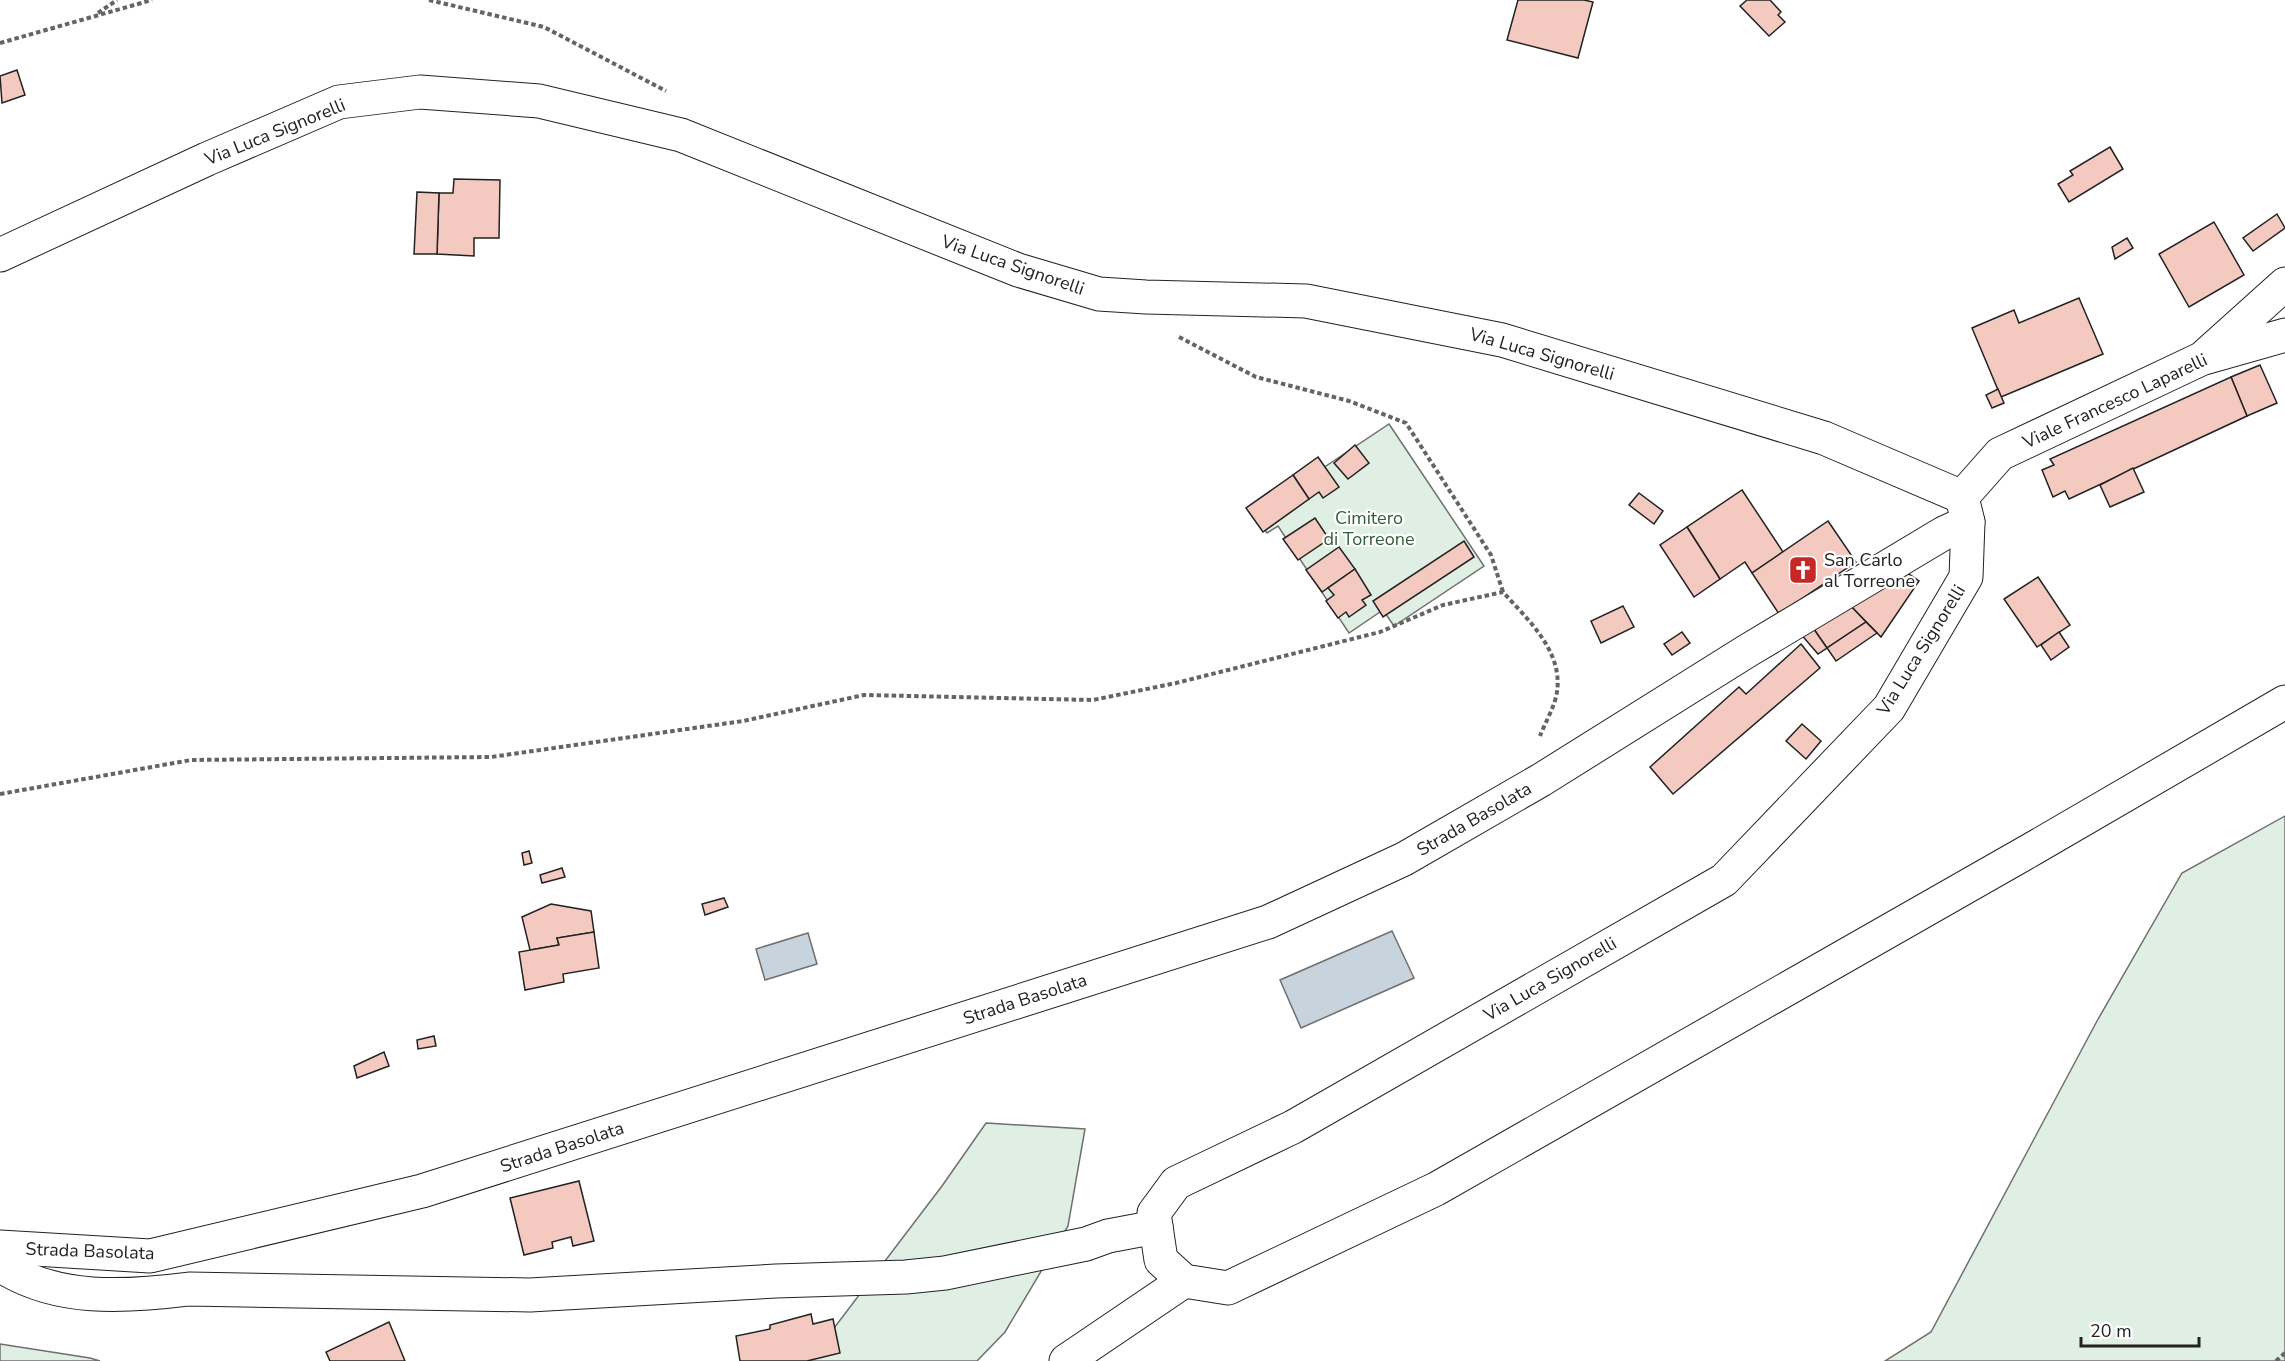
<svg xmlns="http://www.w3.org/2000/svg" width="2285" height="1361" font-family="'Nunito Sans',sans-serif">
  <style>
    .green { fill: #e0efe3; stroke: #6f6f6f; stroke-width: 1.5 }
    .water { fill: #c7d3dd; stroke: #6f6f6f; stroke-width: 1.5 }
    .building { fill: #f3c9c0; stroke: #222; stroke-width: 1.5 }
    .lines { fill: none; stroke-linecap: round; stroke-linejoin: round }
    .minor-casing { stroke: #222; stroke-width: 35 }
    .tertiary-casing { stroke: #222; stroke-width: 35 }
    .secondary-casing { stroke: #222; stroke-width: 35 }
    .path { stroke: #646464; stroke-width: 4; stroke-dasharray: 4.5 3; stroke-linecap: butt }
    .minor { stroke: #fff; stroke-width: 33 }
    .tertiary { stroke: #fff; stroke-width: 33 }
    .secondary { stroke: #fff; stroke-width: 33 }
    .labels { text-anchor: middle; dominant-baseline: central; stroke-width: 4.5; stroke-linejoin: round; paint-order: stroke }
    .street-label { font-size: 18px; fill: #222; stroke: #fff }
    .park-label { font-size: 18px; fill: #2f5e38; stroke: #fff }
    .poi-label { font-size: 18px; fill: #222; stroke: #fff; text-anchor: start }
  </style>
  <rect width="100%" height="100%" fill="#fff"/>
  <g class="green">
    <polygon points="1389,424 1484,566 1394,626 1383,610 1349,633 1278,526 1267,533 1254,514"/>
    <polygon points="2285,816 2285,1361 1885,1361 1931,1332 2097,1021 2182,873"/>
    <polygon points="986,1123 1085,1129 1068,1226 1005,1332 977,1361 809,1361 942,1186"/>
    <polygon points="0,1344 90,1358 100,1361 0,1361"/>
  </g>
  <g class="water">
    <polygon points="1392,931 1414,978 1301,1028 1280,980"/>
    <polygon points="808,933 817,964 765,980 756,949"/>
  </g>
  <g class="building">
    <polygon points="1518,0 1584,0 1593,2 1578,58 1507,40"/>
    <polygon points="1747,0 1770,0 1781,12 1778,15 1785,22 1769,36 1740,6"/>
    <polygon points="17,70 25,95 2,103 0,76"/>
    <polygon points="2110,147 2123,169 2069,202 2058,184 2073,175 2070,171"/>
    <polygon points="454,179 500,180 499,238 474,238 474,256 437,254 439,193 453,193"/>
    <polygon points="417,192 439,193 437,254 414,254"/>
    <polygon points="2277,214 2285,228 2253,251 2243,238"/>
    <polygon points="2214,222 2244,275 2189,307 2159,254"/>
    <polygon points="2127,238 2133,248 2115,259 2112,247"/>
    <polygon points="2079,298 2103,354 2001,397 1972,328 2014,310 2019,323"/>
    <polygon points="2260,365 2277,403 2247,416 2231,377"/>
    <polygon points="2231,377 2247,416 2069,499 2065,491 2053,497 2042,470 2054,465 2050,459"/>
    <polygon points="1998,389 2004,403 1992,408 1986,395"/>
    <polygon points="1355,445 1369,463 1348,479 1334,463"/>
    <polygon points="1318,457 1339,487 1323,498 1319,492 1309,499 1293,475"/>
    <polygon points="2133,468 2144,492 2110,507 2100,485"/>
    <polygon points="1293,475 1309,499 1263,532 1246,508"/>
    <polygon points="1742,490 1783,552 1752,573 1745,562 1720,579 1687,527"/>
    <polygon points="1639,493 1663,511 1654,524 1629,505"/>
    <polygon points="1315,518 1329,539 1298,560 1283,539"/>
    <polygon points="1828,521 1856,562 1779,614 1752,573"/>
    <polygon points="1687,527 1720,579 1694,597 1660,545"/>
    <polygon points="1464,541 1474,557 1383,617 1373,601"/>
    <polygon points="1339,547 1355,569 1322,592 1306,570"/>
    <polygon points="1355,569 1371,595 1362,600 1366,605 1349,617 1346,612 1338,618 1326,601 1334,595 1328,588"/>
    <polygon points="1902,569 1919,581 1881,637 1847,602"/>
    <polygon points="2038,577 2070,625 2037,647 2004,599"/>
    <polygon points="1847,602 1866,622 1827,648 1811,625"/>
    <polygon points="1623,606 1634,627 1601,643 1591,621"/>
    <polygon points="1866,622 1877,633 1836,661 1827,648"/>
    <polygon points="1811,625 1827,648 1818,654 1799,632"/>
    <polygon points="1682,632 1690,643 1672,655 1664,644"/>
    <polygon points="2059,632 2069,647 2051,660 2041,645"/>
    <polygon points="1801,644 1820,668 1673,794 1650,767 1739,687 1746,694"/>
    <polygon points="1802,724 1821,741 1806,759 1786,741"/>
    <polygon points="529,851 532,863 524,865 522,853"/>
    <polygon points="562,868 565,877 542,883 540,875"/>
    <polygon points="724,898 728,907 705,915 702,904"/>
    <polygon points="551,904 591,911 594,932 557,938 559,945 530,950 522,917"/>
    <polygon points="594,932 599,968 563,974 564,982 525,990 519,952 559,945 557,938"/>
    <polygon points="434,1036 436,1046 418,1049 417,1040"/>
    <polygon points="384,1052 389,1066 357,1078 354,1066"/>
    <polygon points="579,1181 594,1241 573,1246 571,1237 552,1242 553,1248 524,1255 510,1198"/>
    <polygon points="811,1314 813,1324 833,1319 840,1353 807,1361 740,1361 736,1336 770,1329 770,1325"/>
    <polygon points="389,1322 405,1361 330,1361 326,1352"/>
  </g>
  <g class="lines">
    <g class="minor-casing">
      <g id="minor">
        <polyline points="2206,355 2285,284"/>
        <polyline points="1962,497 2000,454 2201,359 2285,335"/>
        <polyline points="0,1247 150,1256 422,1191 1268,922 1404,859 1541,780 1747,651 1944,533 1968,522"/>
        <polyline points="1066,1361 1184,1281"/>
      </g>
    </g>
    <g class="tertiary-casing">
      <path id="tertiary" d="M0,1265C56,1302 126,1297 189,1289L530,1295L776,1281L906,1277L945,1273L1086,1244L1108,1236L1156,1227"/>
    </g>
    <g class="secondary-casing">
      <polyline id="secondary" points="0,255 207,159 339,102 420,92 539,101 681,135 1018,270 1099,294 1146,297 1306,301 1502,340 1824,438 1962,497 1968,522 1966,577 1889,708 1724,880 1293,1127 1176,1183 1154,1213 1161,1260 1184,1281 1228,1288 1436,1189 2034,848 2285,702"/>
    </g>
    <g class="path">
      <polyline points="429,0 544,27 666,91"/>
      <polyline points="98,13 117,0"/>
      <polyline points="0,43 152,0"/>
      <polyline points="1179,337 1256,377 1349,401 1406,423 1491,555 1503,592"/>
      <path d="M0,794L191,760L491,757L743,721L864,695L1093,700L1176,683L1380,632L1443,605L1503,592C1528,620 1563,651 1557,692C1555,706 1545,723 1540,736"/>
      <polyline points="2276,1361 2285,1353"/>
    </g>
    <use href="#minor" class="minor"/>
    <use href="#tertiary" class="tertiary"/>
    <use href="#secondary" class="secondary"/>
  </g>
  <defs>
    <g id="church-square" transform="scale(1.5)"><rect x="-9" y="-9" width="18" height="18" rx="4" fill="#c62828" stroke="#fff"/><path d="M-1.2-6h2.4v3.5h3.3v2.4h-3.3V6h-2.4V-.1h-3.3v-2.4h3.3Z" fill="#fff"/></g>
  </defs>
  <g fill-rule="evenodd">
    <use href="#church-square" x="1803" y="570"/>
  </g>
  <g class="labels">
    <g class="street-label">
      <text transform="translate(275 132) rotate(-22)">Via Luca Signorelli</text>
      <text transform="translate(1013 265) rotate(19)">Via Luca Signorelli</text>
      <text transform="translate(1542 354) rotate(16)">Via Luca Signorelli</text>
      <text transform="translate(2115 401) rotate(-25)">Viale Francesco Laparelli</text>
      <text transform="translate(1921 650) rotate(-58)">Via Luca Signorelli</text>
      <text transform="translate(1474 819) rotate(-30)">Strada Basolata</text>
      <text transform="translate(1550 979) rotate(-30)">Via Luca Signorelli</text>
      <text transform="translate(1025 999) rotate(-18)">Strada Basolata</text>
      <text transform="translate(562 1147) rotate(-18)">Strada Basolata</text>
      <text transform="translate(90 1251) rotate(2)">Strada Basolata</text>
    </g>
    <g class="park-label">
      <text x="1369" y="518">Cimitero<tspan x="1369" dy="21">di Torreone</tspan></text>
    </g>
    <g class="poi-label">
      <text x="1824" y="560">San Carlo<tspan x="1824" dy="21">al Torreone</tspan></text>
    </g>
  </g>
  <path d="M2081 1337v9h118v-9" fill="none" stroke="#222222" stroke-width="3"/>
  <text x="2090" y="1337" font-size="18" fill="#222222" stroke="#ffffff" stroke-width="4.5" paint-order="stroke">20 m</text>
</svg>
